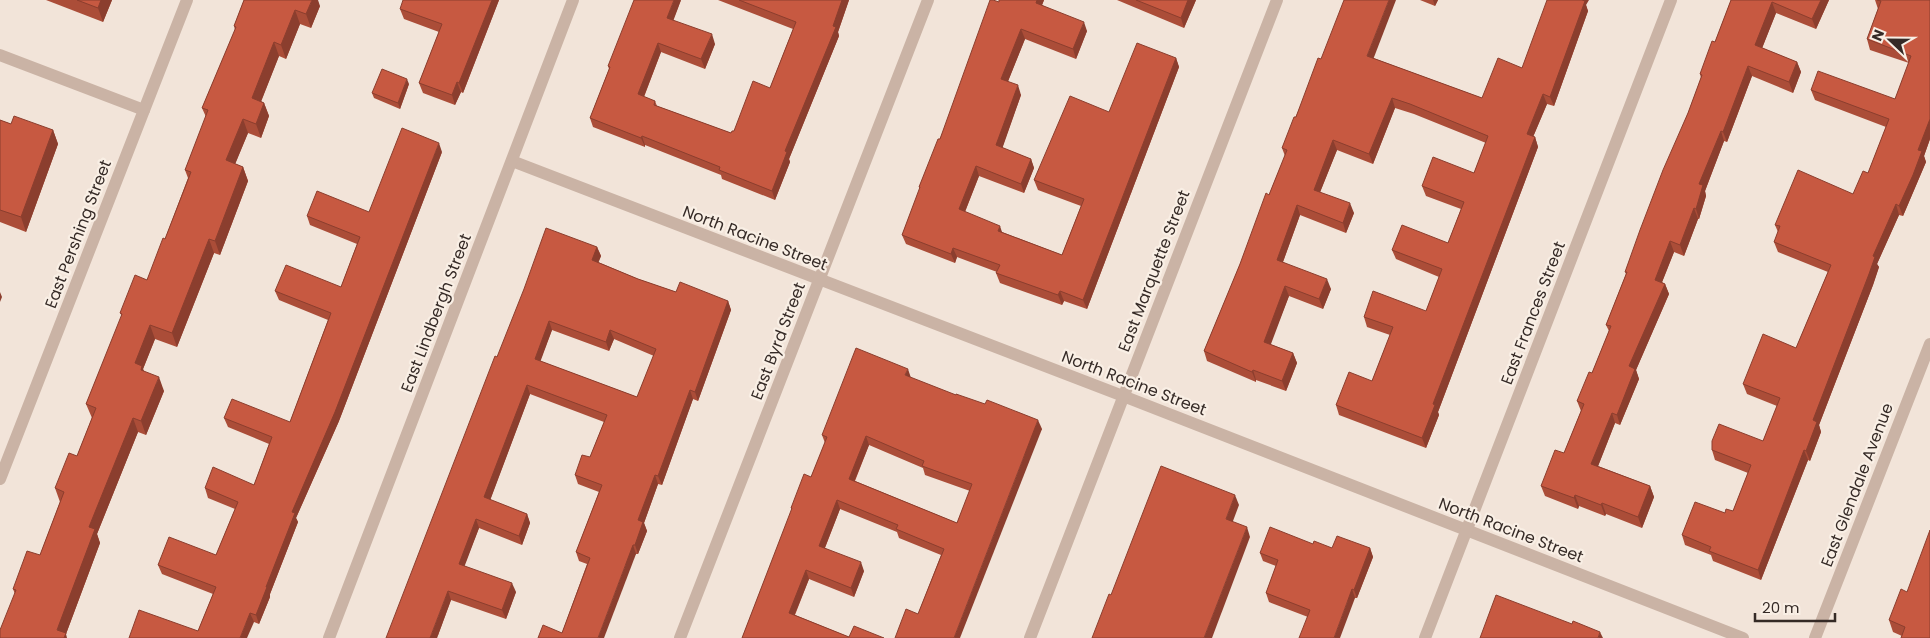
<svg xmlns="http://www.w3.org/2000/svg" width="1930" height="638" font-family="Poppins,sans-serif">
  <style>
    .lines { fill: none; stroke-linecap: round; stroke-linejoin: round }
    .minor { stroke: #cab3a5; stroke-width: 12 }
    .tertiary { stroke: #cab3a5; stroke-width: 12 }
    .wall { fill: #ab4d38; fill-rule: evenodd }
    .shaded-wall { fill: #8b3e2e }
    .building { fill: #c75941; stroke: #8b3e2e; fill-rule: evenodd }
    .labels { text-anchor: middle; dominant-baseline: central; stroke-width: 4.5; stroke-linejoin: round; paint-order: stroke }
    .street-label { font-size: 16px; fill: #352a26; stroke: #f9efe5 }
  </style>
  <rect width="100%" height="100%" fill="#f2e4d9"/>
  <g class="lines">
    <g class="minor">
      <polyline points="0,55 144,110"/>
      <polyline points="512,161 1123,396 1743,638"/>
      <polyline points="329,638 573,0"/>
      <polyline points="680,638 928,0"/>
      <polyline points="1030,638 1277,0"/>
      <polyline points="1425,638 1671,0"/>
    </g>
    <g class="tertiary">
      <polyline points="0,479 187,0"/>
      <polyline points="1815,638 1930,344"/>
    </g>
  </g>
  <g class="wall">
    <polygon points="46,0 112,0 103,22"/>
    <polygon points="244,0 320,6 311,28 300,24 286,59 279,56 261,101 264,103 269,116 261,138 248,133 235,164 243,167 248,181 220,255 214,253 177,347 155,339 143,369 144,371 164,391 146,435 138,432 97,534 100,543 66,634 15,594 13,589 40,555 60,502 55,488 77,456 92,418 86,404 122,316 120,313 147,280 165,239 188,178 185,170 206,117 202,108 235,30 234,26"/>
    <polygon points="499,0 463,93 461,92 455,105 423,93 419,83 439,32 404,19 400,9"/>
    <polygon points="681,0 673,20 715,44 705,69 661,52 644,97 655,101 657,106 731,133 734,131 770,88 793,29 718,0 849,0 838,32 839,36 789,159 790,162 775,200 722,179 721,175 645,145 645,147 593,127 590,118 609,69 608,66"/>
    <polygon points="1044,0 1042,5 1087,31 1076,59 1025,39 1008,81 1021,95 1002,148 1031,159 1034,168 1024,193 979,176 965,212 1002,232 1062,255 1081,206 1038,190 1034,180 1109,112 1176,58 1179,67 1087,309 1064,301 1062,305 1000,283 996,273 997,272 957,257 955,263 906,244 902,235 920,189 919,187 999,2"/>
    <polygon points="1117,0 1196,0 1184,28"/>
    <polygon points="1420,0 1438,0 1435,6"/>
    <polygon points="1731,0 1829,0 1816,29 1776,13 1762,48 1797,62 1801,72 1793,93 1752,76 1727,142 1724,141 1705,191 1706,196 1699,219 1698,219 1684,256 1674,252 1662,282 1665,284 1669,294 1636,370 1639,379 1620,425 1615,423 1598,466 1650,486 1654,497 1642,528 1606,514 1605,516 1579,506 1578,509 1545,496 1541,486 1564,453 1581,411 1577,401 1592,373 1609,331 1606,325 1626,274 1625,272 1688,113 1701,78 1700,74 1715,42"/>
    <polygon points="1875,0 1930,0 1930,139 1924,156 1926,162 1903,216 1899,215 1877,264 1879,267 1873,285 1819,425 1821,432 1810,461 1808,460 1761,580 1713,561 1711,555 1685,545 1682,535 1725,513 1733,511 1748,473 1715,460 1712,450 1763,441 1777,406 1747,394 1743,384 1796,348 1828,272 1778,252 1774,242 1778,232 1775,225 1853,194 1868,173 1886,127 1815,100 1811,90 1895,99 1909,63 1870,50 1867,39 1878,9"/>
    <polygon points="1586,5 1588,11 1554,106 1547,104 1533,137 1535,137 1538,147 1438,412 1439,415 1426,448 1339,415 1336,405 1372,381 1390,335 1367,327 1364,317 1426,311 1439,277 1396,259 1392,250 1448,243 1461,209 1426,196 1422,186 1474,173 1486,143 1414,114 1395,108 1373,164 1337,150 1320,192 1354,213 1346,233 1300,215 1283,262 1331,289 1323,309 1289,296 1270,344 1293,353 1297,363 1286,391 1256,380 1256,382 1207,361 1204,351 1285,156 1282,148 1321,59 1373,58 1482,98 1522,68"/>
    <polygon points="409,84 400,109 374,98 372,93"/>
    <polygon points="0,120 11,124 53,130 58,144 26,232 0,222"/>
    <polygon points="442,152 339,421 296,518 298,522 270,594 270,597 259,624 254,622 198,631 213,594 162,574 158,565 216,555 235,509 208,498 205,488 254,485 269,444 228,427 224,418 290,422 328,320 279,300 275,291 341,287 357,244 310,225 307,216 369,212"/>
    <path d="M597,247L601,256L598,262L638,279L676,292L728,301L731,310L698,401L693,399L662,485L658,484L644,523L647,531L638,554H636L562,633L587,564L579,561L576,552L599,492L578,484L575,475L590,457L604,422L530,394L490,500L527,514L530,523L522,545L479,528L464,566L516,592L506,619L451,600L437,638L497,357ZM552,330L609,351L614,339L654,356L637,397L540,361Z"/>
    <path d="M911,378L1042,429L918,614L941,555L899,538L897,532L840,509L825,548L864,571L854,597L809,579L795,615L849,637L884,638H742L792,510L791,508L811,477L825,443L822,435ZM869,445L923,468L925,475L970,491L957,523L855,481Z"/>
    <polygon points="1313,544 1332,548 1370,548 1373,557 1357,598 1355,598 1308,617 1269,602 1266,593 1276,566 1263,561 1260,553"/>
    <polygon points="1907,592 1930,638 1902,636 1893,632 1889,620"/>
  </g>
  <g class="shaded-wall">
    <polygon points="101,0 112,0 103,22 98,8"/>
    <polygon points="312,0 318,0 320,6 311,28 306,14"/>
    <polygon points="492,0 499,0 463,93 459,83"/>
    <polygon points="674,0 681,0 671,27 667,18"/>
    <polygon points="842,0 849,0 838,32 839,36 789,159 790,162 775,200 772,191 785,151"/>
    <polygon points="1037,0 1044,0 1039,13 1036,3"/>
    <polygon points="1188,0 1196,0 1184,28 1181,18"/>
    <polygon points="1389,0 1396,0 1371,65 1367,56"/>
    <polygon points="1433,0 1438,0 1435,6"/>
    <polygon points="1582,0 1589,0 1586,5 1588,11 1554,106 1550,97"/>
    <polygon points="1821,0 1829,0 1816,29 1812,19"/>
    <polygon points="1772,2 1776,13 1759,56 1755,45"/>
    <polygon points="295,10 300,24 286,59 281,45"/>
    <polygon points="1084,22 1087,31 1076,59 1073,49"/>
    <polygon points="1021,29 1025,39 1005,89 1001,79"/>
    <polygon points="712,34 715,44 705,69 701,59"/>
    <polygon points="274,42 279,56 257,112 252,98"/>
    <polygon points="658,43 661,52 641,104 638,94"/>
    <polygon points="1176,58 1179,67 1087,309 1083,300"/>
    <polygon points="1797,62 1801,72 1793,93 1789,82"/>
    <polygon points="1748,66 1752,76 1727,142 1723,132"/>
    <polygon points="407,79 409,84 400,109 398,103"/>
    <polygon points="457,82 461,92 455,105 452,95"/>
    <polygon points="1018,85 1021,95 1000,155 996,145"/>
    <polygon points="1543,94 1547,104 1530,144 1527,134"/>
    <polygon points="1392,98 1395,108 1373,164 1369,154"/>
    <polygon points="264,103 269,116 261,138 256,124"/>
    <polygon points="243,119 248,133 231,174 226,160"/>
    <polygon points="1930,119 1930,139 1924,156 1926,162 1903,216 1899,206 1918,150"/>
    <polygon points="53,130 58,144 26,232 21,217"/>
    <polygon points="1721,131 1724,141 1705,191 1706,196 1699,219 1696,209 1699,184"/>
    <polygon points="642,136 645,145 645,147 641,138"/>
    <polygon points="1535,137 1538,147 1438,412 1439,415 1426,448 1422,438 1433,404"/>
    <polygon points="1333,140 1337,150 1317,200 1314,190"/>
    <polygon points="439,143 442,152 339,421 296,518 298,522 270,594 270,597 259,624 256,615 292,512"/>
    <polygon points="1031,159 1034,168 1024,193 1021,184"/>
    <polygon points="976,166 979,176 962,219 959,209"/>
    <polygon points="243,167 248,181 220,255 215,241"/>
    <polygon points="1350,203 1354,213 1346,233 1343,223"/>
    <polygon points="1896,204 1899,215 1877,264 1879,267 1873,285 1819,425 1821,432 1810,461 1806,451 1813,420 1873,256"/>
    <polygon points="1297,205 1300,215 1280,270 1277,260"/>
    <polygon points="1694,208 1698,219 1684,256 1680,245"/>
    <polygon points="1000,226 1003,235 998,231"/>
    <polygon points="209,239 214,253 177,347 172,333"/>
    <polygon points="1670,241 1674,252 1659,290 1655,280"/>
    <polygon points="597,247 601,256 596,269 592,260"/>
    <polygon points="953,248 957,257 955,263 951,254"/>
    <polygon points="1327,279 1331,289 1323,309 1319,299"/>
    <polygon points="1665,284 1669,294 1636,370 1639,379 1620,425 1617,415 1629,366"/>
    <polygon points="1285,286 1289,296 1268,352 1264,342"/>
    <polygon points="1060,291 1064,301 1062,305 1058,295"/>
    <polygon points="0,292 2,297 0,302"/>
    <polygon points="728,301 731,310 698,401 695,392"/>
    <polygon points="549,321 552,330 538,368 535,359"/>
    <polygon points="150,325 155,339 143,369 147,380 135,363"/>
    <polygon points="610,330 614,339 609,351 606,342"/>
    <polygon points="1293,353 1297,363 1286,391 1282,381"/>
    <polygon points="908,369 911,378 905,375"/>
    <polygon points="1253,370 1256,380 1256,382 1252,372"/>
    <polygon points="159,377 164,391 146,435 141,421"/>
    <polygon points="527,385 530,394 488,506 484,497"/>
    <polygon points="690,390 693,399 662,485 658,476"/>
    <polygon points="1612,413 1615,423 1595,474 1591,464"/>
    <polygon points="133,418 138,432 97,534 100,543 66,634 67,638 60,638 57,630 89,527"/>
    <polygon points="1038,420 1042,429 960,638 954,638"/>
    <polygon points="866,436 869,445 852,487 849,479"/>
    <polygon points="1804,450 1808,460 1761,580 1758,570"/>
    <polygon points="655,475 658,484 644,523 647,531 638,554 635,545 638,520"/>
    <polygon points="1650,486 1654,497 1642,528 1638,517"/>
    <polygon points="1235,495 1239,505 1230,529 1226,519"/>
    <polygon points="1575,495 1579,506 1578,509 1574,498"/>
    <polygon points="837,500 840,509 822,555 819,546"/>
    <polygon points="1602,503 1606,514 1605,516 1601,505"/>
    <polygon points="527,514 530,523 522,545 519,536"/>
    <polygon points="476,519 479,528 462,573 459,564"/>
    <polygon points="1247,527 1250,537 1212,638 1204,638"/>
    <polygon points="633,545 636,554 604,638 598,638"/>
    <polygon points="1370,548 1373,557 1357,598 1354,590"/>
    <polygon points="861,562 864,571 854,597 851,588"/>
    <polygon points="806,570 809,579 792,621 789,613"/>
    <polygon points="512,583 516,592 506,619 502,610"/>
    <polygon points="1352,589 1355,598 1340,638 1334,638"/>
    <polygon points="448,591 451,600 437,638 430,638"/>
    <polygon points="250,613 254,622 247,638 240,638"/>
    <polygon points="1600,632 1603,638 1598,638"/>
  </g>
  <g class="building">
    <polygon points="77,0 101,0 98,8"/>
    <polygon points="244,0 312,0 306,14 295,10 281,45 274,42 252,98 264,103 256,124 243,119 226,160 243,167 215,241 209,239 172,333 150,325 135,363 142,366 141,370 159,377 141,421 133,418 89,527 95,529 57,630 66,633 64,638 0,638 0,630 16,590 13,589 27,551 40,555 64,492 55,488 69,453 77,456 96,408 86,404 122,314 120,313 135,275 147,280 163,238 165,239 191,172 185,170 208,110 202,108 236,27 234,26"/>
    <polygon points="403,0 492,0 459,83 457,82 452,95 419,83 442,24 400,9"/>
    <polygon points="634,0 674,0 667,18 712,34 701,59 658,43 638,94 655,101 654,105 731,133 732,131 734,131 753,81 770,88 796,22 739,0 842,0 833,26 836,27 785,151 787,152 772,191 719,170 720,167 642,136 641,138 590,118 610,67 608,66"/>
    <polygon points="990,0 993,0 999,2 999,0 1037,0 1036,3 1084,22 1073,49 1021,29 1001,79 1018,85 996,145 1031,159 1021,184 976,166 959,209 1000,226 998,231 1062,255 1084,199 1034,180 1070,96 1109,112 1137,43 1176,58 1083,300 1060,291 1058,295 996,273 1000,265 953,248 951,254 902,235 920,187 919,187 938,139 940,139"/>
    <polygon points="1136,0 1188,0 1181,18"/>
    <polygon points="1344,0 1389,0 1367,56 1482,98 1498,58 1522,68 1547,0 1582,0 1585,1 1550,97 1543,94 1527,134 1535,137 1433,404 1435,405 1422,438 1336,405 1349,372 1372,381 1393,327 1364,317 1373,291 1426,311 1442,269 1392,250 1402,225 1448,243 1464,202 1422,186 1433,157 1474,173 1488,136 1410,104 1392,98 1369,154 1333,140 1314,190 1350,203 1343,223 1297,205 1277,260 1327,279 1319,299 1285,286 1264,342 1293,353 1282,381 1253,370 1252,372 1204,351 1240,264 1266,193 1269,195 1287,150 1282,148 1294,117 1296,117 1318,58 1321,59"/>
    <polygon points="1731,0 1821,0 1812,19 1772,2 1755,45 1797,62 1789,82 1748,66 1723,132 1721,131 1699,184 1703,185 1696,209 1694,208 1680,245 1670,241 1655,280 1665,284 1629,366 1635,369 1617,415 1612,413 1591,464 1650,486 1638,517 1602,503 1601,505 1575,495 1574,498 1541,486 1555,450 1564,453 1584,404 1577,401 1589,372 1592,373 1611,326 1606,325 1627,272 1625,272 1640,230 1663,170 1688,113 1702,75 1700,74 1712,41 1715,42"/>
    <polygon points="1877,0 1930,0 1930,119 1918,150 1922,151 1913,175 1899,206 1896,204 1873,256 1875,257 1869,274 1813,420 1817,422 1806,451 1804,450 1758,570 1709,551 1711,547 1682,535 1695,502 1725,513 1726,509 1733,511 1751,465 1712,450 1712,441 1719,424 1763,441 1780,398 1743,384 1763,334 1796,348 1831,265 1774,242 1780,226 1775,225 1798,170 1853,194 1863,171 1868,173 1889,119 1811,90 1818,71 1895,99 1911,56 1867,39 1881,1"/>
    <polygon points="382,69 407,79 398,103 372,93"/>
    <polygon points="14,116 53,130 21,217 0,210 0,120 11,124"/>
    <polygon points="402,128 439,143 335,412 292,512 295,513 266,587 267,587 256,615 250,613 240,638 129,638 139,610 198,631 216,587 158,565 169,537 216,555 238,502 205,488 213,467 254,485 272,437 224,418 232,399 290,422 331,313 275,291 286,265 341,287 360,237 307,216 317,191 369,212"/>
    <path d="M546,228L597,247L592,260L638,279L676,292L680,282L728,301L695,392L690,390L658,476L655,475L638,520L643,522L635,545H633L598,638H538L543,625L562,633L590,558L576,552L602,485L575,475L582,455L590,457L607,415L527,385L484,497L527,514L519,536L476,519L459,564L512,583L502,610L448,591L430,638H431H386L495,356L497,357L524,289ZM549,321L606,342L610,330L656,349L637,397L535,359Z"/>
    <path d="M856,348L908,369L905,375L956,395V394L985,404L987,400L1038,420L954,638H895L906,609L918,614L944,549L896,529L898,525L837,500L819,546L861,562L851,588L806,570L789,613L849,637L854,626L884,638H742L792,508H791L804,474L811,477L827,437L822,435ZM866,436L924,461L922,466L972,484L957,523L849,479Z"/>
    <polygon points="1161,466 1235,495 1226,519 1247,527 1204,638 1092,638 1109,594 1111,595"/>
    <polygon points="1270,527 1313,544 1314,541 1332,548 1337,536 1370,548 1354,590 1352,589 1334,638 1299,638 1310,610 1266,593 1278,560 1260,553"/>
    <polygon points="1930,530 1930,638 1901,638 1905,627 1889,620 1901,589 1907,592"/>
    <polygon points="1496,595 1572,624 1573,621 1600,632 1598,638 1480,638"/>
  </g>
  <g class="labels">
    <g class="street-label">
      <text transform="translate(78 234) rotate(-69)">East Pershing Street</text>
      <text transform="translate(755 238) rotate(21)">North Racine Street</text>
      <text transform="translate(1154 271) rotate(-69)">East Marquette Street</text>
      <text transform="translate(436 313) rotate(-69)">East Lindbergh Street</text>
      <text transform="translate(1533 313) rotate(-69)">East Frances Street</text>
      <text transform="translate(778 341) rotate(-69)">East Byrd Street</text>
      <text transform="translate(1134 383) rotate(21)">North Racine Street</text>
      <text transform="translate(1857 485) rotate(-69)">East Glendale Avenue</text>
      <text transform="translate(1511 530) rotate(21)">North Racine Street</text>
    </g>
  </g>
  <g transform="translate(1890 40) rotate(292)" stroke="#f9efe5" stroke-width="4" paint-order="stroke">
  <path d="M0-4L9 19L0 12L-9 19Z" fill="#352a26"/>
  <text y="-8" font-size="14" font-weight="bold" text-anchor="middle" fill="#352a26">N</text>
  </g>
  <path d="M1755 613v8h80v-8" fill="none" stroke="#352a26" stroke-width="2.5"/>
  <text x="1762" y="613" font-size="15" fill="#352a26" stroke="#f9efe5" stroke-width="4" paint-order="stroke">20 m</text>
</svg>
